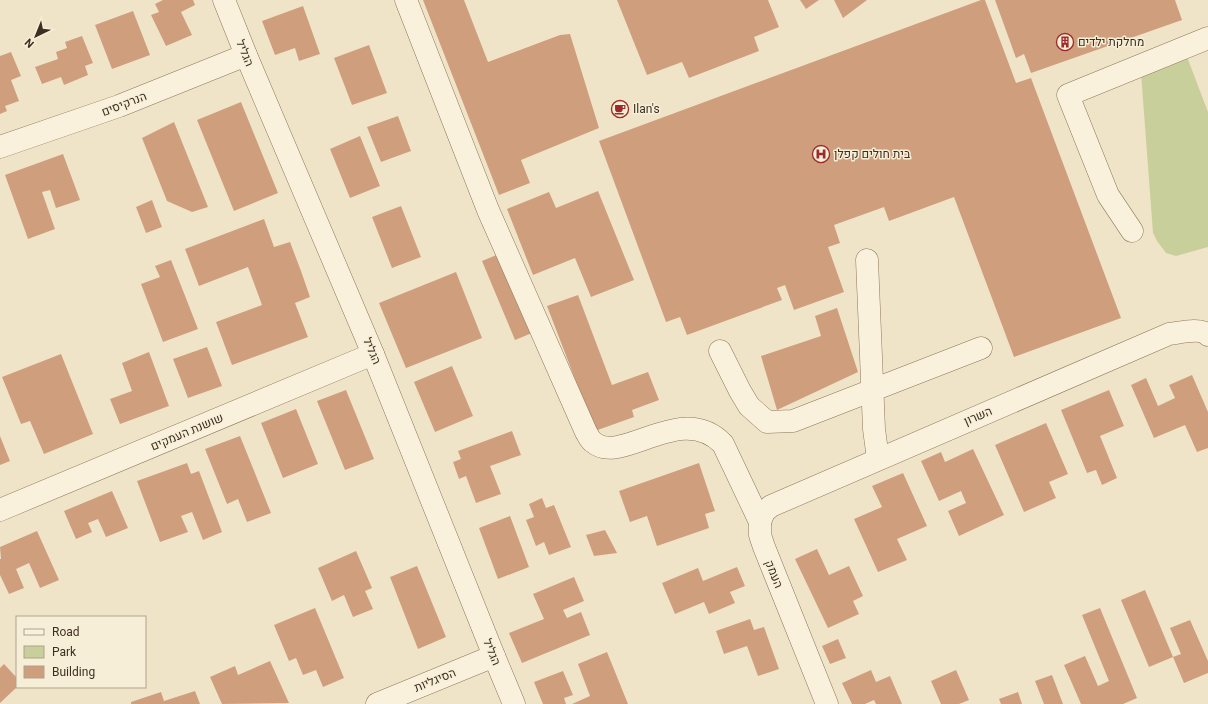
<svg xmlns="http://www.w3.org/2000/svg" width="1208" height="704" font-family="Georgia,Heebo,serif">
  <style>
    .green { fill: #c9cf9b }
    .building { fill: #cf9f7d }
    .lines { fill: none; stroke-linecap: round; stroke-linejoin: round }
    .minor-casing { stroke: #8d765c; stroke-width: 23 }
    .minor { stroke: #faf1dc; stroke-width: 22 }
    .labels { text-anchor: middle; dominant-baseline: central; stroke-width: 3; stroke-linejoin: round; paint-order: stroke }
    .poi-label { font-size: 12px; fill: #3d2e20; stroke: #f7eed8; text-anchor: start }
    .street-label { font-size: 12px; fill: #3d2e20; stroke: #f7eed8 }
  </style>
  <rect width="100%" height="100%" fill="#f0e4c8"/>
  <polygon class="green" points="1186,54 1208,112 1208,247 1176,256 1166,253 1157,241 1153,233 1141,73"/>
  <g class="building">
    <polygon points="163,0 193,0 195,5 181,12 192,35 166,46 151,15 159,12 155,4"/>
    <polygon points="423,0 464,0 488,62 560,35 570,34 599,128 521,160 530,183 499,195"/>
    <polygon points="617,0 768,0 779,27 754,37 759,51 689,78 682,62 647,75"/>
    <polygon points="800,0 819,0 806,9"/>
    <polygon points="834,0 867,0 843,18"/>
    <polygon points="981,0 985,0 1016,83 1031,78 1121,318 1014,357 954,197 889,221 884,207 834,225 840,243 828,247 844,292 794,310 785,285 777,288 782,300 687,335 680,317 666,322 599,141"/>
    <polygon points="995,0 1175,0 1182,20 1031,73 1024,54 1016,58"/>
    <polygon points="303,6 320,54 299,61 295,48 275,55 262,21"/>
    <polygon points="133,11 150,55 112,69 95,25"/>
    <polygon points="82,36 93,63 85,66 88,75 64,85 61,77 42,84 35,67 58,59 56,52 67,48 65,42"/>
    <polygon points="369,45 387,93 352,105 334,58"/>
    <polygon points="11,52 21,76 11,80 19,101 5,106 7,111 0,114 0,56"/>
    <polygon points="241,102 278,193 234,211 197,120"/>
    <polygon points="398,116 411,151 381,162 367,127"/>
    <polygon points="174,122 208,207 192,212 167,201 142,138"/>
    <polygon points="360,136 380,186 350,198 330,149"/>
    <polygon points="63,154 80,200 56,208 50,190 42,192 55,229 28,239 5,175"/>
    <polygon points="598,191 634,280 591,297 575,258 533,275 507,209 549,192 556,208"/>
    <polygon points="152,200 162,227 146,233 136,207"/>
    <polygon points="401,206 421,257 392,268 372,217"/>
    <polygon points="264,219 274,247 290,242 301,271 310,297 295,303 308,337 232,365 216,322 262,305 248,267 199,286 185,249"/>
    <polygon points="499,254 532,333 515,340 482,261"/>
    <polygon points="171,260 198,329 163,342 141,284 160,277 155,266"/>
    <polygon points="456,272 482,338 406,368 379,303"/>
    <polygon points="578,295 612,385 648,372 659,400 632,410 634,417 595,431 547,306"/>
    <polygon points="837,308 858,372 777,410 761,356 821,336 815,316"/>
    <polygon points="207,347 222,386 188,398 173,359"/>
    <polygon points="149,352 169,406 120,424 110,399 132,391 122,363"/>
    <polygon points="61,354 93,434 44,454 30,421 21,424 2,377"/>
    <polygon points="452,366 473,416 435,432 414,382"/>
    <polygon points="1192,375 1208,412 1208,448 1197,452 1185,425 1154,438 1131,385 1146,378 1158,406 1175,398 1169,385"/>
    <polygon points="346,390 374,459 345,470 317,401"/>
    <polygon points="1109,390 1124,426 1100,436 1117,478 1102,485 1096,470 1087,473 1061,410"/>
    <polygon points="296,409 318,464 283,478 261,423"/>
    <polygon points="1046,423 1068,474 1049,482 1056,498 1024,512 995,445"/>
    <polygon points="512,431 521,455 490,466 501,494 476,503 466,476 459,479 453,462 461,459 458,451"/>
    <polygon points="0,436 10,461 0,465"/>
    <polygon points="240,436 271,513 247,522 238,499 227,504 205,449"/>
    <polygon points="973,449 1004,515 959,536 948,511 966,503 961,491 939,501 921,461 941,452 945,462"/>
    <polygon points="187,463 191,474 199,471 222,532 203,540 192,512 181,516 188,532 160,542 137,481"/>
    <polygon points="699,463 715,511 705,514 709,528 657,546 647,516 630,522 619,491"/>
    <polygon points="903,473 927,526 897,539 907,560 878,572 854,519 882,507 872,486"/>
    <polygon points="112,491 128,528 106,537 98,519 88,523 92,532 76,539 64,511"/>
    <polygon points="542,498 546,508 554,505 571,547 549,555 544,542 536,546 526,520 534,517 529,504"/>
    <polygon points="510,516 529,567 498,579 479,528"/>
    <polygon points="605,530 617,553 594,556 586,535"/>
    <polygon points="37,531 59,580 40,588 29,563 16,569 24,588 9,594 0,575 0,559 1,559 0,547"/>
    <polygon points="817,549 829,575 849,566 863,596 853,601 859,614 828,628 795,559"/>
    <polygon points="356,551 372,588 365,591 373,609 353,617 344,595 332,601 318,568"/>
    <polygon points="417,566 446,637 418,649 390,577"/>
    <polygon points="737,567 745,586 730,592 735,603 709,614 704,602 675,614 662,583 698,568 703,581"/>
    <polygon points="574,577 584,601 563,610 567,618 581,612 590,635 522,663 509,633 544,619 533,594"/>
    <polygon points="1145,590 1173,657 1149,667 1121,600"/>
    <polygon points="315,608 344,678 323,687 316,670 303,675 296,658 289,661 274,625"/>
    <polygon points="1100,608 1137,698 1123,704 1081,704 1064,665 1085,656 1098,686 1109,681 1082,615"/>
    <polygon points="750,619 754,630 764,627 779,669 758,676 747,646 724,654 716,631"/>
    <polygon points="1190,620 1208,661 1208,673 1184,683 1173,657 1181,654 1170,628"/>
    <polygon points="838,639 846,658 830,664 822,646"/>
    <polygon points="607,652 628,704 572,704 590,696 578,664"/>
    <polygon points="270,661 289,703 222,704 210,677 235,666 238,675"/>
    <polygon points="4,664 17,678 17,687 0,703 0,668"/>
    <polygon points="871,670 876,682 890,676 902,704 876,704 874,700 865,704 852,704 842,683"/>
    <polygon points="956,670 969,700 959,704 941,704 931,681"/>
    <polygon points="563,671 573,695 564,698 566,704 543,704 534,682"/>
    <polygon points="1052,675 1063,704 1044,704 1035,681"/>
    <polygon points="195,691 200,704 131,704 131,702 161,692 164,701"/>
    <polygon points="1018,692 1022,704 1001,704 999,699"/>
  </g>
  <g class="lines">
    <g class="minor-casing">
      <g id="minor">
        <polyline points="224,0 246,55 373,354 494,656 514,704"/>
        <path d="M406,0L488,210L586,432C588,435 590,440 593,442C621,467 681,400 723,444L760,522V535L764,547L827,704"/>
        <polyline points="0,147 119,106 246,55"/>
        <polyline points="1132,231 1108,195 1068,95 1208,38"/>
        <polyline points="867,260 874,429 878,459"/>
        <polyline points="720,351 740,391 749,406 767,422 793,421 981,348"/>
        <polyline points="0,510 373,354"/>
        <path d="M760,522L764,512L771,506L1169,334C1179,333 1200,327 1208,335"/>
        <polyline points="377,704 494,656"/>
      </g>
    </g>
    <use href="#minor" class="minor"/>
  </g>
  <defs>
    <g id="building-ring" transform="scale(0.9)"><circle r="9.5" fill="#f7eed8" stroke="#9e2a2b" stroke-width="1.5"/><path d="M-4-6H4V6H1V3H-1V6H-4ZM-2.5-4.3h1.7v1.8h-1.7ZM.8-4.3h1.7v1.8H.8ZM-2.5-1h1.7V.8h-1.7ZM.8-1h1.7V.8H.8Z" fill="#9e2a2b"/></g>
    <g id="cafe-ring" transform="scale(0.9)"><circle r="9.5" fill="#f7eed8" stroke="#9e2a2b" stroke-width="1.5"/><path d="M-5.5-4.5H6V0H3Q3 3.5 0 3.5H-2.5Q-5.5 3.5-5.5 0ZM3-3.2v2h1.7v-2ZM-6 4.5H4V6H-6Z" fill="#9e2a2b"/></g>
    <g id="hospital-ring" transform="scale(0.9)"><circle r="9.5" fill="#f7eed8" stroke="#9e2a2b" stroke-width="1.5"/><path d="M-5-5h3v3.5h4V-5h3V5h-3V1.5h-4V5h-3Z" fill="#9e2a2b"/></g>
  </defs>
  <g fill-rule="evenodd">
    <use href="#building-ring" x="1065" y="42"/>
    <use href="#cafe-ring" x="620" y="109"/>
    <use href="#hospital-ring" x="821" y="154"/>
  </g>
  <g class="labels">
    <g class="poi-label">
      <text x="1078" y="42">מחלקת ילדים</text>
      <text x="633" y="109">Ilan's</text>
      <text x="834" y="154">בית חולים קפלן</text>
    </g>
    <g class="street-label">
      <text transform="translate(245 53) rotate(68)">הגליל</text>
      <text transform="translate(124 104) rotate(-21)">הנרקיסים</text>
      <text transform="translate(372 351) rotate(67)">הגליל</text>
      <text transform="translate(978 416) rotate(-23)">השרון</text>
      <text transform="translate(187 432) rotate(-23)">שושנת העמקים</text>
      <text transform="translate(774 574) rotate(68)">העמק</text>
      <text transform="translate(492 652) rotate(68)">הגליל</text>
      <text transform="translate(435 680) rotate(-22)">הסיגליות</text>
    </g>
  </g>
  <rect x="16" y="616" width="130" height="72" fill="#f7eed8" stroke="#ada18e"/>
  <rect x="24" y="629" width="20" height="6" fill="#faf1dc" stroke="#ada18e"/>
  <text x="52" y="636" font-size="12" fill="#3d2e20">Road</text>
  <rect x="24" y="646" width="20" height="12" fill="#c9cf9b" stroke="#ada18e"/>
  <text x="52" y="656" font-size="12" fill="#3d2e20">Park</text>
  <rect x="24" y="666" width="20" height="12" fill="#cf9f7d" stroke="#ada18e"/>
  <text x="52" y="676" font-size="12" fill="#3d2e20">Building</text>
  <g transform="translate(36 36) rotate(223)" stroke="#f7eed8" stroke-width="3" paint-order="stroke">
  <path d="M0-3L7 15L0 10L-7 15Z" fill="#3d2e20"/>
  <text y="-6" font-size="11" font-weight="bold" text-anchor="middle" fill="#3d2e20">N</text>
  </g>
</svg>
